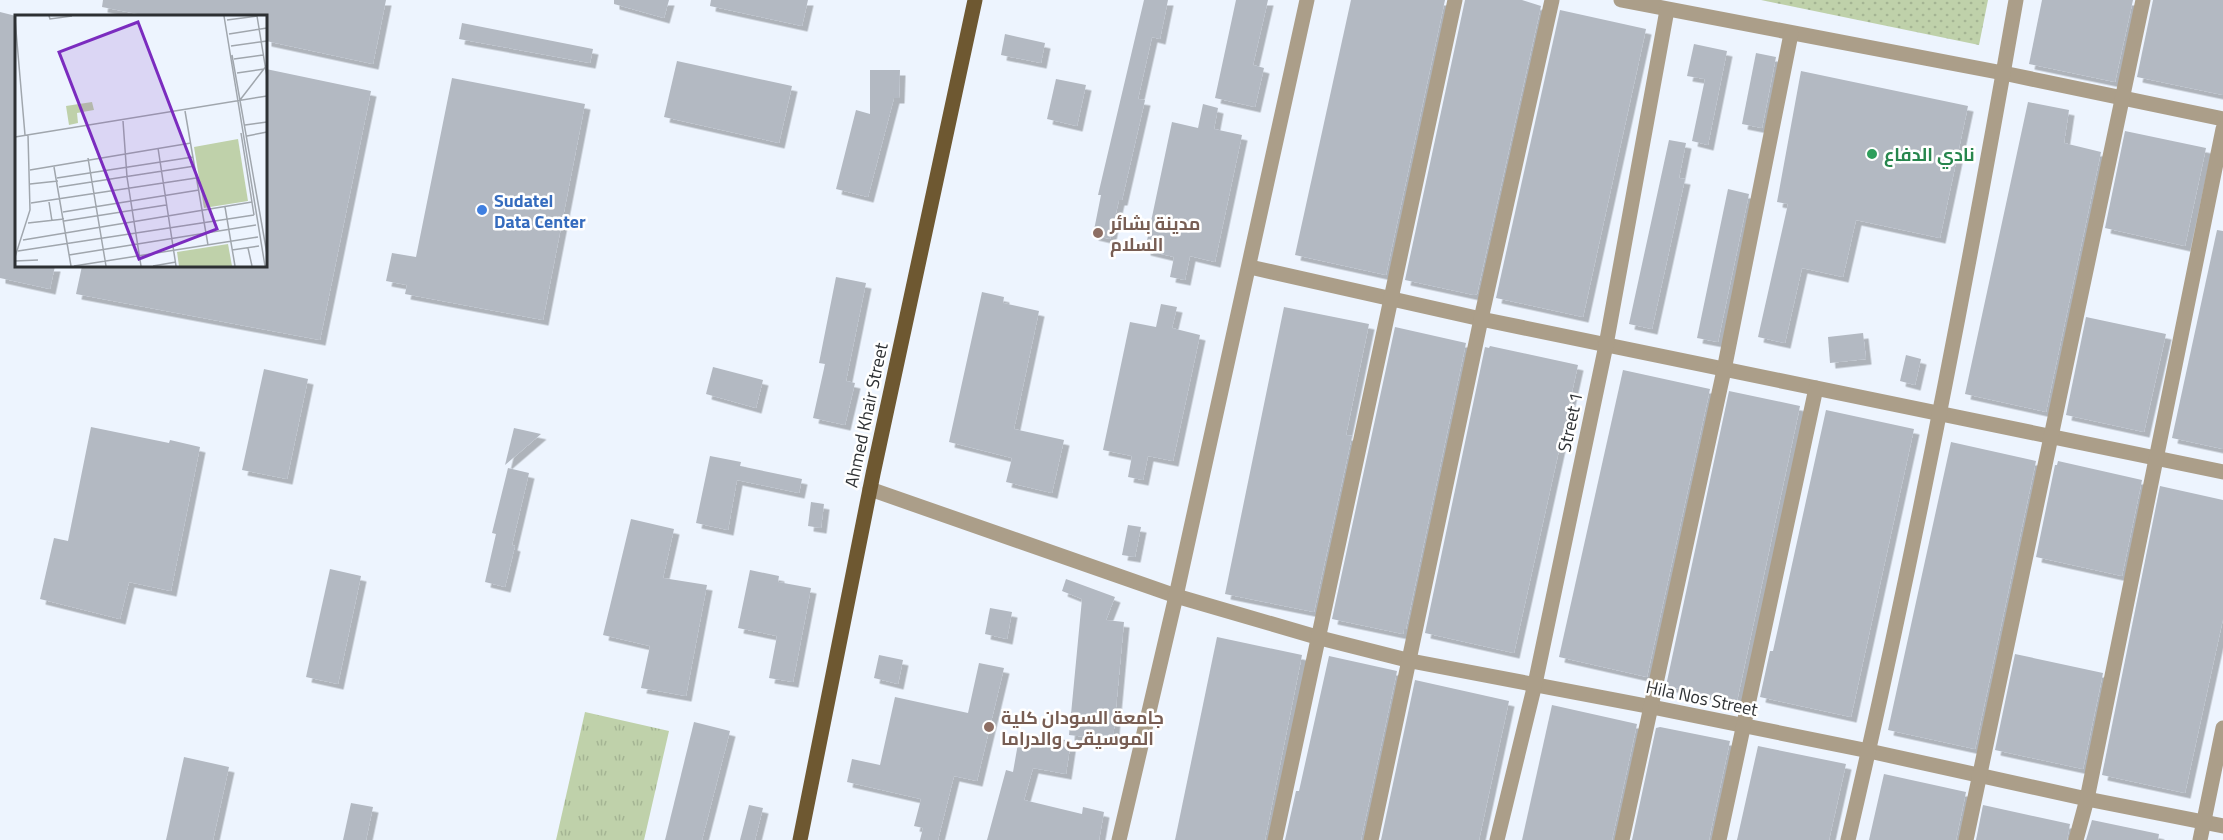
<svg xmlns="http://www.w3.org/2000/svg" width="2223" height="840" font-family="'Titillium Web',Cairo,sans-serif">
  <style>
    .grass { fill: url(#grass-tufts) }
    .park { fill: url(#park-dots) }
    .building { fill: #b3b9c2; filter: url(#shadow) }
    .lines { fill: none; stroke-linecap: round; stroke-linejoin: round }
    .minor { stroke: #ab9e89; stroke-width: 15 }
    .major { stroke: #6e5831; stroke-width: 15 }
    .leisure-dot { fill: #2e9e5b; stroke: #fff; stroke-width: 2 }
    .shop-dot { fill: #3f7fe0; stroke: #fff; stroke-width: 2 }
    .education-dot { fill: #8d6e63; stroke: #fff; stroke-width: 2 }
    .labels { text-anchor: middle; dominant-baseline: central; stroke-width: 5; stroke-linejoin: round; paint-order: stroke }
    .leisure-label { font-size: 18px; font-weight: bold; fill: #27864d; stroke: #fff; text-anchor: start }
    .shop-label { font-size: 18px; font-weight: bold; fill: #366cbe; stroke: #fff; text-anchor: start }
    .education-label { font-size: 18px; font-weight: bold; fill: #785e54; stroke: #fff; text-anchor: start }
    .street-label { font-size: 18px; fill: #2d3033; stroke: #fff }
    .inset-road { fill: none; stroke: #a0a6ad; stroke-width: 1.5 }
    .view { fill: #7b2cbf; fill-opacity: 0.15; stroke: #7b2cbf; stroke-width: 3 }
    .inset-edge { fill: none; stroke: #2d3033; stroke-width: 3 }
  </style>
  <defs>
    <pattern id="grass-tufts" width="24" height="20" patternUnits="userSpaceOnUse" patternTransform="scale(1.5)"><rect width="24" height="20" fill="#bfd1aa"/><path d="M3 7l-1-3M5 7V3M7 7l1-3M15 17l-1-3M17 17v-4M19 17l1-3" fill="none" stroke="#a4b493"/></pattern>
    <pattern id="park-dots" width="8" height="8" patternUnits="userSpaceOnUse" patternTransform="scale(1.5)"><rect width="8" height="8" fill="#bfd1aa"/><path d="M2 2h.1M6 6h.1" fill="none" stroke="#a4b493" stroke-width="1.8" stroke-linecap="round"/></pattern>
    <filter id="shadow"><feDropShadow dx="5.5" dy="5.5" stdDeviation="0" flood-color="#0004"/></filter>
  </defs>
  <rect width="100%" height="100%" fill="#edf4fe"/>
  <polygon class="grass" points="585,712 669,731 644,840 556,840"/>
  <polygon class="park" points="1761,0 1988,0 1979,45"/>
  <g class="building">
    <polygon points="103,0 386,0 373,64 266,41 266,16 148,16 102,7"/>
    <polygon points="614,0 669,0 664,18 614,4"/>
    <polygon points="711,0 808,0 802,26 710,6"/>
    <polygon points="1144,0 1168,0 1160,39 1152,37 1138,99 1145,100 1122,200 1119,200 1110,239 1093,235 1101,195 1098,195"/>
    <polygon points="1236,0 1268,0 1253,65 1264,68 1255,107 1215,98"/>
    <polygon points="1351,0 1445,0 1386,275 1295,255"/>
    <polygon points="1465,0 1522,0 1541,6 1477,294 1474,295 1405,280"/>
    <polygon points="2042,0 2133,0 2115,82 2029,64"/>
    <polygon points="2153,0 2223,0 2223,95 2137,77"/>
    <polygon points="1560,10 1646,29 1583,317 1496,298"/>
    <polygon points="0,12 16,16 16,266 55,266 50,289 0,278"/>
    <polygon points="462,23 593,49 590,63 459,39"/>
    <polygon points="1005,34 1045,43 1041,63 1001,55"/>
    <polygon points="1694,44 1727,51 1708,145 1692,141 1705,79 1687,76"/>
    <polygon points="1756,53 1776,57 1762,128 1742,124"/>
    <polygon points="677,61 792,86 779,143 664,117"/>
    <polygon points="266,69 371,91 320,340 76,294 82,266 266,266"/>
    <polygon points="870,70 900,70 899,98 894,98 868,197 836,189 856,110 870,114"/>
    <polygon points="1801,71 1968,106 1940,238 1856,220 1843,277 1802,268 1785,343 1758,337 1788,204 1777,202"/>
    <polygon points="452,78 585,104 543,320 405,294 407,285 386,281 392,253 416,257"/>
    <polygon points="1056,79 1086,85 1077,126 1047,119"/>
    <polygon points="2028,102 2069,110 2064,143 2101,152 2046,412 1965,394"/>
    <polygon points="1203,104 1218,108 1214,129 1242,135 1215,262 1190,256 1185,280 1170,277 1174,257 1145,250 1172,122 1198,128"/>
    <polygon points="2125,131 2206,148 2185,246 2105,228"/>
    <polygon points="1669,140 1686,143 1679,178 1685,179 1652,329 1629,324"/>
    <polygon points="1728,189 1749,194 1718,342 1697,338"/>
    <polygon points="2217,230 2223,231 2223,449 2172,438"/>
    <polygon points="836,277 866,283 846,381 855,383 845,425 813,418 825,364 819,363"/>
    <polygon points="982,292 1004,297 1003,303 1039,311 1014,429 1064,440 1052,493 1006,482 1012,458 949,442"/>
    <polygon points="1161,304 1177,307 1172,328 1200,335 1173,461 1148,456 1143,480 1128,477 1132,456 1103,450 1130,322 1156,327"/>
    <polygon points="1284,307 1369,324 1346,435 1352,436 1314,612 1225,594"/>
    <polygon points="2086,317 2166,334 2144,432 2066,415"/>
    <polygon points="1395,327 1466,343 1406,629 1404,629 1403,634 1332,619"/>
    <polygon points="1863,333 1866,359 1830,363 1828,337"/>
    <polygon points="1490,346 1578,365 1514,653 1425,633 1485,347 1489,348"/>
    <polygon points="1906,355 1921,359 1915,385 1900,381"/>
    <polygon points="713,367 763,380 756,408 706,394"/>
    <polygon points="264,369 308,379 287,479 242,470"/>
    <polygon points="1623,370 1710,389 1647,677 1559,657"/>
    <polygon points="1729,391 1800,406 1737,701 1666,686"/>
    <polygon points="1826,410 1914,429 1851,717 1760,697 1770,651 1773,651"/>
    <polygon points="91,427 169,443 170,440 200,447 171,591 129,582 120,619 40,599 54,538 68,541"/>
    <polygon points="514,428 541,434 505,465"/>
    <polygon points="1951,442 2036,461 1975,749 1888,730"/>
    <polygon points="710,456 741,462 740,466 802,479 799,493 737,480 728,530 696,523"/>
    <polygon points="2058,461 2142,480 2122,576 2036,557 2055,465 2057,465"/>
    <polygon points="508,468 529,473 512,545 515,546 505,587 485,582 496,534 492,533"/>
    <polygon points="2160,486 2223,500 2223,619 2185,793 2102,775"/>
    <polygon points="811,502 824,504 821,528 808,526"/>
    <polygon points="631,519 674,529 663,578 707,585 686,696 641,688 650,646 603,635"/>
    <polygon points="1128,525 1141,527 1135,557 1122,555"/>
    <polygon points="330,569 361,576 338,684 306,677"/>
    <polygon points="750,570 779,576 778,582 811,588 793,682 769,678 777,636 738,628"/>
    <polygon points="1066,579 1115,597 1106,620 1124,622 1113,740 1069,735 1082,599 1062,591"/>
    <polygon points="990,608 1012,612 1007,639 985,634"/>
    <polygon points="1217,637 1302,655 1265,840 1175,840"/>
    <polygon points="2015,654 2103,673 2083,769 1995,750"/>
    <polygon points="879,655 903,660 898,684 874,678"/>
    <polygon points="1329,656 1397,671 1361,840 1285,840 1296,791 1299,791"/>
    <polygon points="979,663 1004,668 977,781 954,776 938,840 920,840 923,828 914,826 921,799 847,782 852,759 880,765 895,697 968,713"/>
    <polygon points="1415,680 1509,701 1479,840 1381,840"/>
    <polygon points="1552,705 1637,724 1612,840 1522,840"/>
    <polygon points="694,722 730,731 702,840 665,840"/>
    <polygon points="1660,727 1730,741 1709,840 1632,840 1656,728"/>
    <polygon points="1020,732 1071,741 1066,774 1033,768 1024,800 1082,814 1083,807 1104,812 1099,840 987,840 1006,770 1013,772"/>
    <polygon points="1758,746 1846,764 1829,840 1737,840"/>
    <polygon points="184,757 229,767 213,840 166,840"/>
    <polygon points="1884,774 1966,792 1956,840 1869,840"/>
    <polygon points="351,803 373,807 366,840 343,840"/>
    <polygon points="749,805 763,808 755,840 740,840"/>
    <polygon points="1983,805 2070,824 2067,840 1976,840"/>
    <polygon points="2092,820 2159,834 2158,840 2086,840"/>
  </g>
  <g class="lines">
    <g class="minor">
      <polyline points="1621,0 2003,73 2223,119"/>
      <polyline points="1250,267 1481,319 2223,472"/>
      <polyline points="870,489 1176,596 1320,638 1411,661 1652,707 1869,751 2087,799 2223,826"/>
      <polyline points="1119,840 1176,596 1307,0"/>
      <polyline points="1275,840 1455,0"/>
      <polyline points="1371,840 1481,319 1552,0"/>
      <polyline points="1497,840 1535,684 1606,345 1667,10"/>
      <polyline points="1622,840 1724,370 1791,34"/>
      <polyline points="1719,840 1816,388"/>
      <path d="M1848,840C1913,562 1967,281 2016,0"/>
      <polyline points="1966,840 2143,0"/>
      <polyline points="2076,840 2087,799 2223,129"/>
      <polyline points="2200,840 2223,728"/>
    </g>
    <polyline class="major" points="800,840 873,474 975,0"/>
  </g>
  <circle class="leisure-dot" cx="1872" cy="154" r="6"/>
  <circle class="shop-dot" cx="482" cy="210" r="6"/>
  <g class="education-dot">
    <circle cx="1098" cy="233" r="6"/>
    <circle cx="989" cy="727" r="6"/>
  </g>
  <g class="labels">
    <g class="leisure-label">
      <text x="1884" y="154">نادي الدفاع</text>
    </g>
    <g class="shop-label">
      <text x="494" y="200">Sudatel<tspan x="494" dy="21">Data Center</tspan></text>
    </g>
    <g class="education-label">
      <text x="1110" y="223">مدينة بشائر<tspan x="1110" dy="21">السلام</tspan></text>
      <text x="1001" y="717">جامعة السودان كلية<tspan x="1001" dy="21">الموسيقى والدراما</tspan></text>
    </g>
    <g class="street-label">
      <text transform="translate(866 415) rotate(-78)">Ahmed Khair Street</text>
      <text transform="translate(1570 422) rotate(-78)">Street 1</text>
      <text transform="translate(1702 698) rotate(12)">Hila Nos Street</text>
    </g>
  </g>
  <g transform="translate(15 15)">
    <rect width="252" height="252" fill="#edf4fe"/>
    <path d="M77,87L79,95L62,98L63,108L54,110L51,91Z" fill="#bfd1aa"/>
    <path d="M223,124L233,186L189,193L179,132Z" fill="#bfd1aa"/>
    <path d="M213,229L217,251H164L162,237Z" fill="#bfd1aa"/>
    <path class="inset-road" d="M34,1L35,4L57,1M209,1L250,251M242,1L252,62M0,4L10,120M212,5L242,1M214,19L252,13M216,31L252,26M217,40L252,239M219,44L248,40M222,58L249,54M225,85L252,50M170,96L193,230M108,106L112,162L126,251M230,110L252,107M226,118L239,200M232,121L252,117M0,122L252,81M143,133L161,251M73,143L91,251M39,152L56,251M15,155L176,128M42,163L178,142M15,169L43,166M44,172L180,151M34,187L37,206M16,188L181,163M210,192L220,251M48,197L184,175M49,206L151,190M13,208L49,204M8,225L237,187M233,233L237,251M217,235L244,231M3,236L239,200M54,240L241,210M0,242L15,195L13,120M0,246L23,245M59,251L243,222M138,251L161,247"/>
    <path class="view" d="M123,7L202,214L124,244L44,37Z"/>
    <rect width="252" height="252" class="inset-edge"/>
  </g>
</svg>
